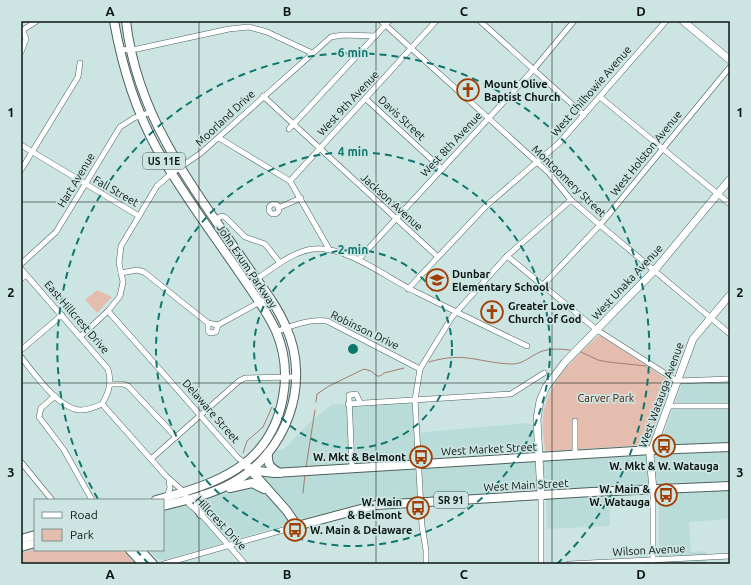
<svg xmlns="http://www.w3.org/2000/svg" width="751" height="585" font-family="Ubuntu,sans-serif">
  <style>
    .built { fill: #b9dcd8 }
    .green { fill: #e4bdae }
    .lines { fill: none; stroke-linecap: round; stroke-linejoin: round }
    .stream { stroke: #a37d6d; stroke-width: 1 }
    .street-casing { stroke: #4c625f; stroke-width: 6 }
    .secondary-casing { stroke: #4c625f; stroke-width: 8 }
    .primary-casing { stroke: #4c625f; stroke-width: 10 }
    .street { stroke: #fff; stroke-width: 5 }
    .secondary { stroke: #fff; stroke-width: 7 }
    .primary { stroke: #fff; stroke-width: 8 }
    .grid { fill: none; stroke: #0c1514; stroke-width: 1; stroke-opacity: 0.55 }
    .ring { fill: none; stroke: #0f766e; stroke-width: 2; stroke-dasharray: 7 5 }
    .labels { text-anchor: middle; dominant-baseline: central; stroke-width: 3.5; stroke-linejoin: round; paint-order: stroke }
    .shield { fill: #cce5e2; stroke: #465352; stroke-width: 1 }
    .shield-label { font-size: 10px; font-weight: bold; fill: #0c1514 }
    .poi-label { font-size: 11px; font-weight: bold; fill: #0c1514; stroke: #cce5e2; text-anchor: start }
    .street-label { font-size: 11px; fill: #0c1514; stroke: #cce5e2 }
    .park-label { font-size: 11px; fill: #4b1901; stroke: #cce5e2 }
    .centre { fill: #0f766e; stroke: #cce5e2; stroke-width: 2 }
    .ring-label { font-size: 12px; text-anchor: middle; font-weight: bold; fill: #0f766e; stroke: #cce5e2; stroke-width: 3.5; stroke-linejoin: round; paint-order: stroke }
    .neatline { fill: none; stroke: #0c1514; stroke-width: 1.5 }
    .grid-label { font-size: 13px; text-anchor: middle; font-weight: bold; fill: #0c1514 }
  </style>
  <rect width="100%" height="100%" fill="#cce5e2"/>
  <polygon class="built" points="730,381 730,519 689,522 691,552 706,551 707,564 659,564 659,486 610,487 610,526 547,529 546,491 375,501 306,518 289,519 285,525 164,560 158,559 149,550 163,550 163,510 204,499 246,485 249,477 260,467 273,461 272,456 275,451 284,449 311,421 333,404 354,405 410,402 412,403 415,433 527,423 533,425 535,451 545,453 647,446 661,442 682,383"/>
  <g class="green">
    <polygon points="97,290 112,297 97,313 85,300"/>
    <path d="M598,336H601L671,382L648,445L545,451C544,440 542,428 543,417C547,382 574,359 598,336Z"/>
    <polygon points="35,549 35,550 123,550 135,564 21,564 21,553"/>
  </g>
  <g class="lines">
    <g class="stream">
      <polyline points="581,352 598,360 608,362 646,366"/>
      <path d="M429,362C466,351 478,363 512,364C524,364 530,356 540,352C550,348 560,349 570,350"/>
      <polyline points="316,402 317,394 329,386 364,369 371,371 377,376 380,376 384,373 404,368"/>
      <polyline points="243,453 247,441 263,427 272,407"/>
      <polyline points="306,467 315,410"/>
      <polyline points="303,493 305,474"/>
    </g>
    <g class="street-casing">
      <g id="street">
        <polyline points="381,21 549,173 571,200 600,225 730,334"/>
        <polyline points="480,21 584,115"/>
        <polyline points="21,31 37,21"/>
        <polyline points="120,50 137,49 229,29 249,27 267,32 312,53"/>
        <polyline points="21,52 26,39 23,31"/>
        <polyline points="263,96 438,257"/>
        <polyline points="600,97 730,204"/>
        <polyline points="366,99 442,169"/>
        <polyline points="289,129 389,21"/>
        <polyline points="219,138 290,181 329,249"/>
        <polyline points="21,145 139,216"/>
        <polyline points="21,170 78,77 80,63"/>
        <polyline points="290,181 436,21"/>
        <circle cx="274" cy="209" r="5"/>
        <polyline points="278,208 301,198"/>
        <polyline points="216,219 222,216 225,217 245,237 265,244 280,263"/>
        <polyline points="507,256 597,330 677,381 730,379"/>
        <polyline points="358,260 533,70 574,21"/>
        <polyline points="21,264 56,232 120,127 134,118 151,112"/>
        <path d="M21,269L108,369C112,383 109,392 102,404"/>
        <polyline points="121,273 137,270 144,272 208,323 218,325 269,297"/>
        <polyline points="21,279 26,275"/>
        <path d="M247,285C268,273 289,252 313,249C347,245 388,279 418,293C454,311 491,329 527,346"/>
        <polyline points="543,285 600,225 730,67"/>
        <polyline points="408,289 487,205 559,143 666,21"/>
        <polyline points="108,311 238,458 245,463"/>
        <polyline points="208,323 208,331 210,333 216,332 218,325"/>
        <path d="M276,332C293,325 309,319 327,321L420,369"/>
        <polyline points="81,336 108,311 120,296 123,282 119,263 121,246 157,186 172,173 201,153 331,37 343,35 376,36"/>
        <polyline points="21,350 62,315"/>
        <path d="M21,357C34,373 59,410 81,410C89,410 95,407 102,404"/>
        <polyline points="110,384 123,384 128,386 176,437"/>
        <polyline points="55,396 41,408 39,417 64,450 92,500"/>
        <polyline points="102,404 166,476 184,492 189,504 201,514 245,564"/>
        <polyline points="348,404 511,394 544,373"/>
        <polyline points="669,406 730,406"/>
        <polyline points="575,421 575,455"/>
        <polyline points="151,459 239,381 245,378 296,377"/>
        <polyline points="21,462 52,500"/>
        <polyline points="352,468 349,395 356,394 360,402"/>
        <polyline points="653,490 653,564"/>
        <polyline points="541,495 541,564"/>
        <polyline points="167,497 170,488 169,479"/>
        <polyline points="164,564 297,526"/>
        <polyline points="426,564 426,550 422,526 415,400 420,369 452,317 507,256 571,200"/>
        <polyline points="569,564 730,556"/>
      </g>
    </g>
    <g class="secondary-casing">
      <g id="secondary">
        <polyline points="683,21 730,60"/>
        <polyline points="653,490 650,455 693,339 730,295"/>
        <polyline points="541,495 537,419 540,401 546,387 565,362 654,271 730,179"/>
      </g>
    </g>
    <g class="primary-casing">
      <g id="primary">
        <path d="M114,21C122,66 135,109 157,149C182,193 213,234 241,275C253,293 267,311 276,331C285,352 287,375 283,397C271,466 216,484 156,500"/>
        <path d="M126,21C131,64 146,106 167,144C191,188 222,229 250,270C263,288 277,306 286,327C312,384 286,454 232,483C210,495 186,500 163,506"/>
        <path d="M268,453C267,464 270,468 280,473"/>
        <polyline points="247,466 287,511 297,526 376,505 592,492 730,486"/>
        <polyline points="251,470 274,473 652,450 730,447"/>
        <polyline points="230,488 252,483 264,489"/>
        <path d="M201,514C196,507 197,501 203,495"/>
        <polyline points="21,539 35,535"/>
        <polyline points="21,547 35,543"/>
        <polyline points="130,550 143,564"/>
        <polyline points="140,550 153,564"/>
      </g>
    </g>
    <use href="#street" class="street"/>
    <use href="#secondary" class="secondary"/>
    <use href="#primary" class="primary"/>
  </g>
  <path class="grid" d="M199,21V564M376,21V564M552,21V564M21,202H730M21,383H730"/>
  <g class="ring">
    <circle cx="353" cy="349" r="99"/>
    <circle cx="353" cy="349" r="197"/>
    <path d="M149 564A296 296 0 0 1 137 551M98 499A296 296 0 1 1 557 564"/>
  </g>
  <defs>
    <g id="church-ring" transform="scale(1.15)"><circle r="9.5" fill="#cce5e2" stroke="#a13e03" stroke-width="1.5"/><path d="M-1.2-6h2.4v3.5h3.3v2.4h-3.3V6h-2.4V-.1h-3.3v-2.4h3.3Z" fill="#a13e03"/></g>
    <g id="school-ring" transform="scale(1.15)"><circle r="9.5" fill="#cce5e2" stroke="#a13e03" stroke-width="1.5"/><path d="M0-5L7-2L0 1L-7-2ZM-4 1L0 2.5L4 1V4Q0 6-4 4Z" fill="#a13e03"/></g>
    <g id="bus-ring" transform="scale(1.15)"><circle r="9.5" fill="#cce5e2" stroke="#a13e03" stroke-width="1.5"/><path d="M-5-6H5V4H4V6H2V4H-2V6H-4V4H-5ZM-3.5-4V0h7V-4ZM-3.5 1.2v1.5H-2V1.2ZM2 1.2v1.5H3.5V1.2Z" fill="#a13e03"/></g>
  </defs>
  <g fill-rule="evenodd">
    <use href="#church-ring" x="468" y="90"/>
    <use href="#school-ring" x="437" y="280"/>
    <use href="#church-ring" x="492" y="312"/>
    <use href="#bus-ring" x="664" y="446"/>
    <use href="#bus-ring" x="421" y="457"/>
    <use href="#bus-ring" x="666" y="495"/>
    <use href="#bus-ring" x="418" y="508"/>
    <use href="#bus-ring" x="295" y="530"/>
  </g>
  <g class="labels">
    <g class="shield">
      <rect x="143" y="153" width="42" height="16" rx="3"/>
      <rect x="434" y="492" width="34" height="16" rx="3"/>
    </g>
    <g class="shield-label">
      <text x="164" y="161">US 11E</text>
      <text x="451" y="500">SR 91</text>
    </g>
    <g class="poi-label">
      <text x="484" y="84">Mount Olive<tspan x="484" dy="13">Baptist Church</tspan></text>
      <text x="452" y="274">Dunbar<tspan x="452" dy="13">Elementary School</tspan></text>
      <text x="508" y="306">Greater Love<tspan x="508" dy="13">Church of God</tspan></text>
      <text x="406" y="457" text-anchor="end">W. Mkt &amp; Belmont</text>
      <text x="664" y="466" text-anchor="middle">W. Mkt &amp; W. Watauga</text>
      <text x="650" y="489" text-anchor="end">W. Main &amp;<tspan x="650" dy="13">W. Watauga</tspan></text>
      <text x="402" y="502" text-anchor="end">W. Main<tspan x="402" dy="13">&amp; Belmont</tspan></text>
      <text x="310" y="530">W. Main &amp; Delaware</text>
    </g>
    <g class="street-label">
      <text transform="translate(591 91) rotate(-49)">West Chilhowie Avenue</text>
      <text transform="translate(348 103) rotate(-47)">West 9th Avenue</text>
      <text transform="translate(225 118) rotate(-43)">Moorland Drive</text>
      <text transform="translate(402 118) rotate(43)">Davis Street</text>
      <text transform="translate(451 144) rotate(-47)">West 8th Avenue</text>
      <text transform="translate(646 153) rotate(-51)">West Holston Avenue</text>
      <text transform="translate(76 180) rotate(-59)">Hart Avenue</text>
      <text transform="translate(569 181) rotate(44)">Montgomery Street</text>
      <text transform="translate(116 191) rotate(30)">Fall Street</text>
      <text transform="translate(392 202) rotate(42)">Jackson Avenue</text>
      <text transform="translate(247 266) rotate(56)">John Exum Parkway</text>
      <text transform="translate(627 282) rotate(-47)">West Unaka Avenue</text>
      <text transform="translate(77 317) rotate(49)">East Hillcrest Drive</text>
      <text transform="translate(365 330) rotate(26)">Robinson Drive</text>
      <text transform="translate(661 395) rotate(-70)">West Watauga Avenue</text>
      <text transform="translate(211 411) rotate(49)">Delaware Street</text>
      <text transform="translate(489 449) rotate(-3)">West Market Street</text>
      <text transform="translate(526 485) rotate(-3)">West Main Street</text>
      <text transform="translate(221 523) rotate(47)">Hillcrest Drive</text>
      <text transform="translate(649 550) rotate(-3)">Wilson Avenue</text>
    </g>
    <g class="park-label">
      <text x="606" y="398">Carver Park</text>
    </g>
  </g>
  <circle cx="353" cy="349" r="6" class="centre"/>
  <g class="ring-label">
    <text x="353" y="57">6 min</text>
    <text x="353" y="156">4 min</text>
    <text x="353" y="254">2 min</text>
  </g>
  <rect width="751" height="585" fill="none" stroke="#cce5e2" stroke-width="44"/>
  <rect x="34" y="499" width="130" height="52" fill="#cce5e2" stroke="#7f9290"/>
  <rect x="42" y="512" width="20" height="6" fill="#ffffff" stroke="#7f9290"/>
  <text x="70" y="519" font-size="12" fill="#0c1514">Road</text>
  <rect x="42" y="529" width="20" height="12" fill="#e4bdae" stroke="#7f9290"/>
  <text x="70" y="539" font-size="12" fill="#0c1514">Park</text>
  <rect x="22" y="22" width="707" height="541" class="neatline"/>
  <g class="grid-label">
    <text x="110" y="16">A</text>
    <text x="287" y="16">B</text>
    <text x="464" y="16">C</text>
    <text x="641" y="16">D</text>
    <text x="11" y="117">1</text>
    <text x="740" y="117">1</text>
    <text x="11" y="297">2</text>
    <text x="740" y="297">2</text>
    <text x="11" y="477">3</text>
    <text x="740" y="477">3</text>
    <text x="110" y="579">A</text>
    <text x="287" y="579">B</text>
    <text x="464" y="579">C</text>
    <text x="641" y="579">D</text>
  </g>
</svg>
